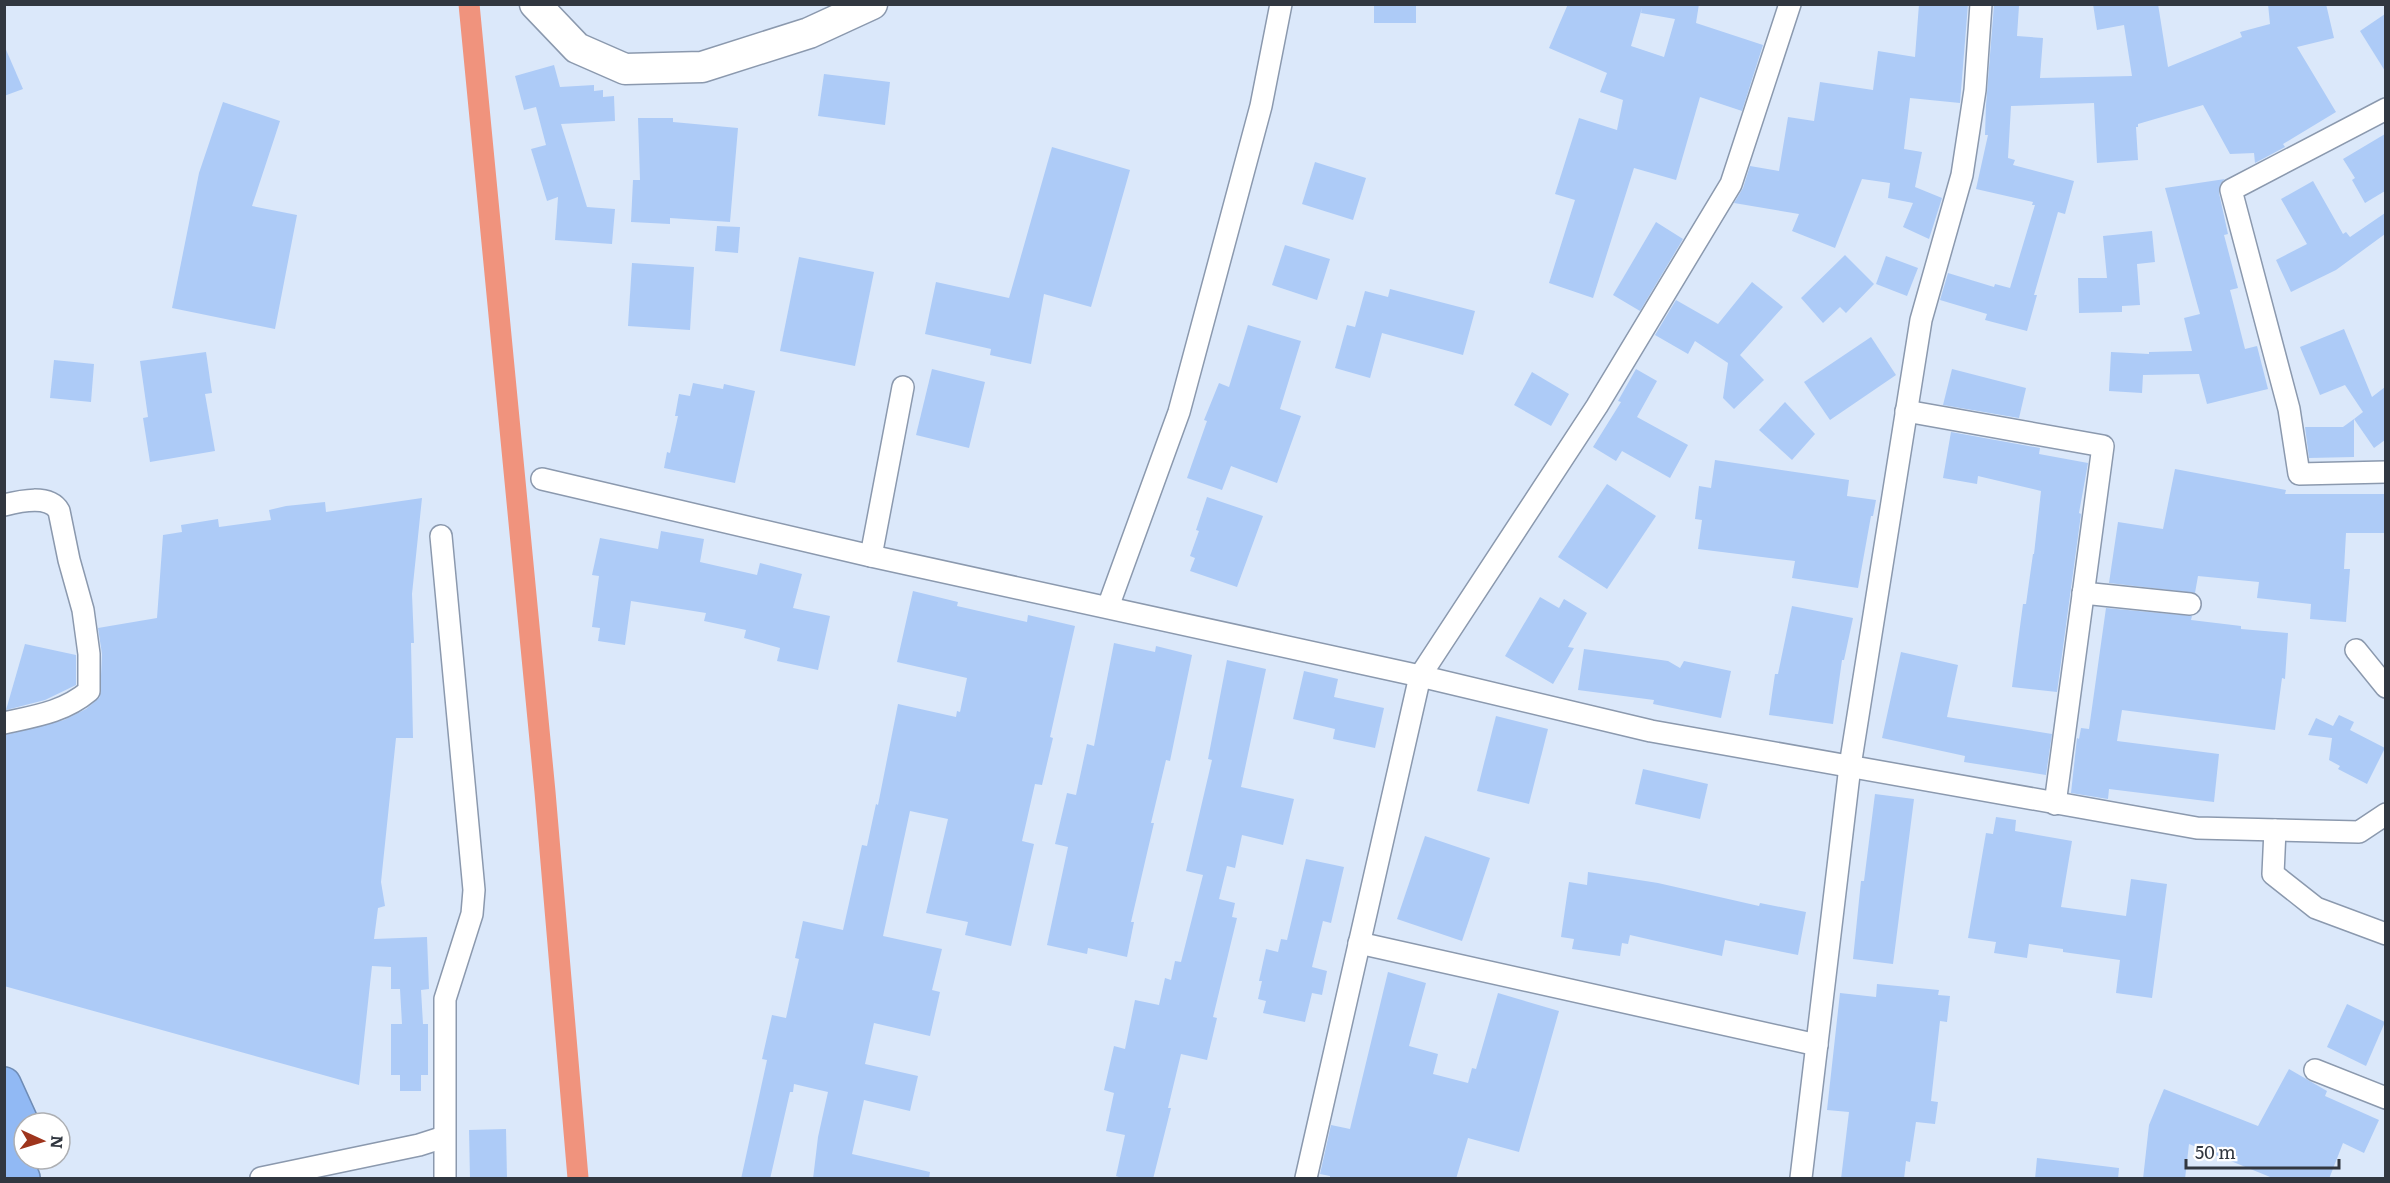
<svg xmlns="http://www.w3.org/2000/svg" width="2390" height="1183" font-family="Literata,serif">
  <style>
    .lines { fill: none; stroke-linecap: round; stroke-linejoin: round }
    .canal { stroke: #f0937d; stroke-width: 21 }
    .building { fill: #adcbf7; fill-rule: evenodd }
    .street-casing { stroke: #8b99ae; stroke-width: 24 }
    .secondary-casing { stroke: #8b99ae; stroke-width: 33 }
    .highway-casing { stroke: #6f8cb5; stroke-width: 36 }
    .street { stroke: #fff; stroke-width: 21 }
    .secondary { stroke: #fff; stroke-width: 30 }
    .highway { stroke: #91b9f4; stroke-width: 33 }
  </style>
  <rect width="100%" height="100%" fill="#dbe8fa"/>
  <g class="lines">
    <polyline class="canal" points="469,4 545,792 578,1178"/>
  </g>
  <g class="building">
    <rect x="1374" y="4" width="42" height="19"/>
    <path d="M1568,4H1699L1696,23L1763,45L1742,111L1700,97L1676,180L1634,168L1593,298L1549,283L1575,200L1555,194L1579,118L1617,130L1623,100L1600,92L1607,73L1549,48ZM1642,8L1641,13L1675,19L1664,57L1631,46Z"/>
    <polygon points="1919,4 1968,4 1960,103 1910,98 1904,149 1922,152 1915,187 1942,198 1929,239 1903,227 1913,203 1888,198 1890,183 1862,179 1835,248 1792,231 1799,214 1734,203 1743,188 1750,166 1779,171 1788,117 1814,121 1820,82 1873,90 1878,51 1915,57"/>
    <polygon points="2093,4 2158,4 2168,67 2242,37 2240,32 2270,24 2268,4 2326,4 2334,38 2297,47 2336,112 2283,144 2285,147 2255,163 2254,153 2230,154 2203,105 2138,124 2138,127 2136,127 2138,160 2097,163 2094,103 2011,106 2008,158 2015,160 2013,165 2074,181 2065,214 2058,212 2034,295 2037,295 2027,331 1985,320 1987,314 1940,300 1948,273 1994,287 1995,284 2010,288 2035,205 2032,205 2033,202 1976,189 1988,135 1985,135 1986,105 1994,5 2019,6 2017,36 2043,38 2040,78 2132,76 2124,25 2097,30"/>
    <polygon points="2385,14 2385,71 2360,31"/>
    <polygon points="4,45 23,89 4,96"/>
    <polygon points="554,65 560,87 594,85 594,91 603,90 603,97 614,96 615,121 561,124 587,207 615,209 612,244 555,240 558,197 547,201 531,149 546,145 536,107 524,110 515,76"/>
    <polygon points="824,74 890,82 885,125 818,116"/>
    <polygon points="223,102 280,121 252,206 297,215 275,329 172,308 199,173"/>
    <polygon points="638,118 673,118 673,122 738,128 730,222 670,218 670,224 631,222 633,180 640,180"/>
    <polygon points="2385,134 2385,191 2365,203 2352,180 2355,178 2343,159"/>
    <polygon points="1052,147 1130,170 1091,307 1044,294 1031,364 990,355 991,349 925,334 936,282 1009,298"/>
    <polygon points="1315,162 1366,178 1353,220 1302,204"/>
    <polygon points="2225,179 2221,183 2219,193 2228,234 2224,235 2238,288 2230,290 2245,349 2257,346 2268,389 2207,404 2199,374 2143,375 2142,393 2109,391 2111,352 2149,354 2149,352 2192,351 2184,318 2200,314 2165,188"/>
    <polygon points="2313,181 2343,234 2346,232 2350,237 2385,213 2385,234 2336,270 2291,292 2276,260 2307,244 2281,199"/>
    <polygon points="1656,222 1683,239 1640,311 1613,295"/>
    <polygon points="717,226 740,227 738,253 715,251"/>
    <polygon points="2152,231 2155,262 2137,264 2140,305 2122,306 2122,312 2079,313 2078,278 2107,278 2103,236"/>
    <polygon points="1285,245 1330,259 1317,300 1272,285"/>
    <polygon points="1845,255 1874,284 1846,313 1840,307 1823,323 1801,298"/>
    <polygon points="1886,256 1918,268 1907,296 1876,284"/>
    <polygon points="799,257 874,272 855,366 780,351"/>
    <polygon points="632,263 694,267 690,330 628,326"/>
    <polygon points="1752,282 1783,307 1740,355 1764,380 1734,409 1723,398 1728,363 1695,341 1688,354 1655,335 1676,300 1718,324"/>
    <polygon points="1390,289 1475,311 1463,355 1382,333 1370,378 1335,368 1347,325 1355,327 1365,291 1388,297"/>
    <polygon points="1248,325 1301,341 1280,409 1301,416 1277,483 1231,466 1222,490 1187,478 1207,421 1204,420 1219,383 1229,387"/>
    <polygon points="2344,329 2372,397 2385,387 2385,440 2374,448 2354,419 2363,412 2345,385 2320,395 2300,347"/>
    <polygon points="1871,337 1896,375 1830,420 1804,382"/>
    <polygon points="206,352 212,393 205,394 215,451 150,462 143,418 148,417 140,361"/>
    <polygon points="54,360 94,364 91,402 50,398"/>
    <polygon points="932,369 985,382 969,448 916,435"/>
    <polygon points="1636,369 1657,381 1637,417 1688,445 1670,478 1622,451 1616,461 1593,447 1621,402 1618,401"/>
    <polygon points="1952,369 2026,388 2019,418 1943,405"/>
    <polygon points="1532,372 1569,394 1551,426 1514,405"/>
    <polygon points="693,383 723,389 724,384 755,391 735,483 664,468 667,452 670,453 678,416 675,416 679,394 690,396"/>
    <polygon points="1785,402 1815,434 1792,460 1759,430"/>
    <polygon points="2354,419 2354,457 2309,458 2305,427 2343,427"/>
    <polygon points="1951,432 2040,448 2039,454 2088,463 2079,513 2081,514 2057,692 2012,687 2023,604 2026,604 2033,554 2034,554 2041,491 1978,476 1977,484 1943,478"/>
    <polygon points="1715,460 1849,480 1847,496 1876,500 1873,516 1871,516 1858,588 1792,578 1795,561 1698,549 1702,520 1695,519 1699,486 1711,488"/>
    <polygon points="2175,469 2286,490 2285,494 2385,494 2385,533 2346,533 2344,569 2350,569 2346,622 2310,619 2311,604 2257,598 2259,582 2198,576 2195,593 2109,583 2118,522 2163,529"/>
    <polygon points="1607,484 1656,516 1607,589 1558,557"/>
    <polygon points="1207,497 1263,516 1237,587 1190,571 1195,558 1190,556 1199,531 1196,530"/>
    <polygon points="422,498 412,594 414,643 411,643 413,738 396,738 381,882 385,906 378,908 374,939 427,937 429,989 421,990 423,1024 428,1024 428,1075 421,1075 421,1091 400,1091 400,1075 391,1075 391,1024 402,1024 400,989 391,989 391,967 372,966 359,1085 4,986 4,735 64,720 86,709 100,697 102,654 98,628 157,618 163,535 182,532 181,525 218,519 219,527 271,520 269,510 286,506 325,502 326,512"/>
    <polygon points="661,531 704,539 700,562 757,575 760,563 802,574 793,608 830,616 818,670 777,661 780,648 744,638 746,630 704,621 706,613 631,601 625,645 598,641 600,628 592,627 599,576 592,575 600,538 658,549"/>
    <polygon points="913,591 958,602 957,606 1027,622 1028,615 1075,626 1050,737 1053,738 1042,785 1035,784 1022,841 1034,844 1011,946 965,935 968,922 926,913 948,819 910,811 883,936 942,949 932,990 940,992 930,1036 874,1023 865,1064 918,1076 910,1111 864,1100 852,1154 930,1172 929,1179 813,1179 818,1137 828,1092 794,1084 793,1092 790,1092 770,1179 741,1179 767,1060 762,1059 772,1015 786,1018 799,959 795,958 803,921 843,930 862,845 867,846 876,804 878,805 898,704 956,717 957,711 960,712 967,678 897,662"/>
    <polygon points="1540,597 1559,608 1564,599 1587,613 1568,647 1574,648 1553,684 1505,656"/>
    <polygon points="1792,606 1853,618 1844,660 1842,660 1833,724 1769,715 1775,674 1778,674"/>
    <polygon points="2106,608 2192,616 2191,620 2241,626 2241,629 2288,633 2285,679 2282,678 2275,730 2122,710 2117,741 2219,754 2214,802 2109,789 2108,799 2071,793 2077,738 2079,739 2081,728 2089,729"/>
    <polygon points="1114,643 1155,652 1156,646 1192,655 1170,761 1166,760 1151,823 1154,823 1131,922 1134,922 1127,957 1088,948 1087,954 1047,945 1068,847 1055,844 1067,793 1076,795 1087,744 1094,746"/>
    <polygon points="25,644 76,655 76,685 45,700 6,710"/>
    <polygon points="1584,649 1668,661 1680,668 1684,661 1731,671 1721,718 1653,704 1654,700 1578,690"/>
    <polygon points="1901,652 1958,665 1947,717 2052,734 2046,775 1964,762 1965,756 1882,738"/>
    <polygon points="1227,660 1266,669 1241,787 1294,799 1283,845 1242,835 1235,868 1227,866 1219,899 1235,903 1232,917 1237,918 1213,1017 1217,1018 1207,1060 1181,1054 1168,1108 1171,1108 1153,1179 1125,1179 1116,1176 1125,1135 1106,1131 1114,1093 1104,1090 1114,1046 1125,1049 1135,1000 1159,1005 1165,978 1171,980 1175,961 1181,962 1203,875 1186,871 1212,760 1208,759"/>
    <polygon points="1304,671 1338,679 1334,697 1384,708 1375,748 1333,739 1335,729 1293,719"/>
    <polygon points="2339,715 2354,722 2350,730 2385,748 2367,784 2338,769 2340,766 2329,760 2332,738 2308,735 2316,718 2333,726"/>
    <polygon points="1496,716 1548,729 1529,804 1477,791"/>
    <polygon points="1643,769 1708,784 1700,819 1635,804"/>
    <polygon points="1875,794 1914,799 1893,964 1853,959 1861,881 1864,881"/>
    <polygon points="1996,817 2016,820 2015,831 2072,841 2061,907 2126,916 2131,879 2167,884 2152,998 2116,993 2120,960 2063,952 2063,949 2029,944 2027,958 1994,953 1996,942 1968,938 1986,833 1993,834"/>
    <polygon points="1425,836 1490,858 1462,941 1397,919"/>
    <polygon points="1306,859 1344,867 1331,923 1323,921 1312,967 1327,971 1322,995 1312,993 1305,1022 1263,1013 1266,1001 1258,999 1262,981 1259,981 1266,949 1278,952 1281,939 1287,940"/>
    <polygon points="1588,872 1658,883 1759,906 1760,903 1806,912 1798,955 1725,940 1722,956 1630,935 1628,944 1622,943 1620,956 1572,949 1574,939 1561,937 1569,882 1587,885"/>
    <polygon points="1388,972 1426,983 1409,1046 1438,1054 1433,1074 1468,1083 1472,1068 1476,1069 1498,993 1559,1011 1519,1152 1468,1138 1456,1179 1330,1179 1330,1176 1320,1174 1331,1125 1350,1129"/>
    <polygon points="1877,984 1939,990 1938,995 1950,996 1947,1022 1940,1021 1931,1101 1938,1102 1935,1124 1916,1122 1910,1162 1906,1161 1904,1179 1841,1179 1849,1112 1827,1110 1840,993 1876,997"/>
    <polygon points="2347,1004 2385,1022 2366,1066 2327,1047"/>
    <polygon points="2289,1069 2327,1091 2325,1096 2379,1120 2364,1153 2343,1143 2329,1179 2275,1179 2189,1144 2185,1179 2143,1179 2149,1125 2164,1089 2258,1126"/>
    <polygon points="506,1129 507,1179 470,1179 469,1130"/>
    <polygon points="2037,1158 2119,1168 2118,1179 2035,1179"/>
  </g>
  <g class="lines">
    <g class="street-casing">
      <g id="street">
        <polyline points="2386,109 2231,190 2289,409 2299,474 2386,472"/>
        <polyline points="1906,411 2103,446 2055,804"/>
        <polyline points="542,479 871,556 1420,676 1651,731 2197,828 2359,832 2386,814"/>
        <path d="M4,505C20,501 49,494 59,511L69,560L83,610L89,654V691C64,712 36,716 4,723"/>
        <polyline points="441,536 474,890 472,914 445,999 445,1178"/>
        <polyline points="871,556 903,387"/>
        <polyline points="2083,593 2190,604"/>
        <polyline points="1108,607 1179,412 1261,106 1281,4"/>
        <polyline points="2356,650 2386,687"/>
        <polyline points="2275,830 2273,874 2316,908 2386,934"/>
        <polyline points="1359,943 1817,1045"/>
        <polyline points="2315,1070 2386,1098"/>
        <polyline points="261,1178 419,1145 444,1137"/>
        <polyline points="1306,1178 1420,676 1597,406 1731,184 1790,4"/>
        <polyline points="1801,1178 1850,766 1921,320 1962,175 1975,90 1981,4"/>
      </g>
    </g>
    <g class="secondary-casing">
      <polyline id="secondary" points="535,4 577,48 625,69 702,67 809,33 872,4"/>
    </g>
    <g class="highway-casing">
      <g id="highway">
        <polyline points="4,1084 24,1128"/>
        <polyline points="4,1136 23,1178"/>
      </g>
    </g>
    <use href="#street" class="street"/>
    <use href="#secondary" class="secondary"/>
    <use href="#highway" class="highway"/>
  </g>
  <rect width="2390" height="1183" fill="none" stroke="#313740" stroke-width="12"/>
  <g transform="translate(42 1141) rotate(94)"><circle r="28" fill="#ffffff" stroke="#adafb3" stroke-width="1.5"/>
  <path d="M0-4.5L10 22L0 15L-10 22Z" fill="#9e351d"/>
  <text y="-9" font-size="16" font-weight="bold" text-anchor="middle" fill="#313740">N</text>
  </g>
  <path d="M2186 1159v9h153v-9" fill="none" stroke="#313740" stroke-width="3"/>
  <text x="2195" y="1159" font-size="18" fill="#313740" stroke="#ffffff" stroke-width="4.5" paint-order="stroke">50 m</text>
</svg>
